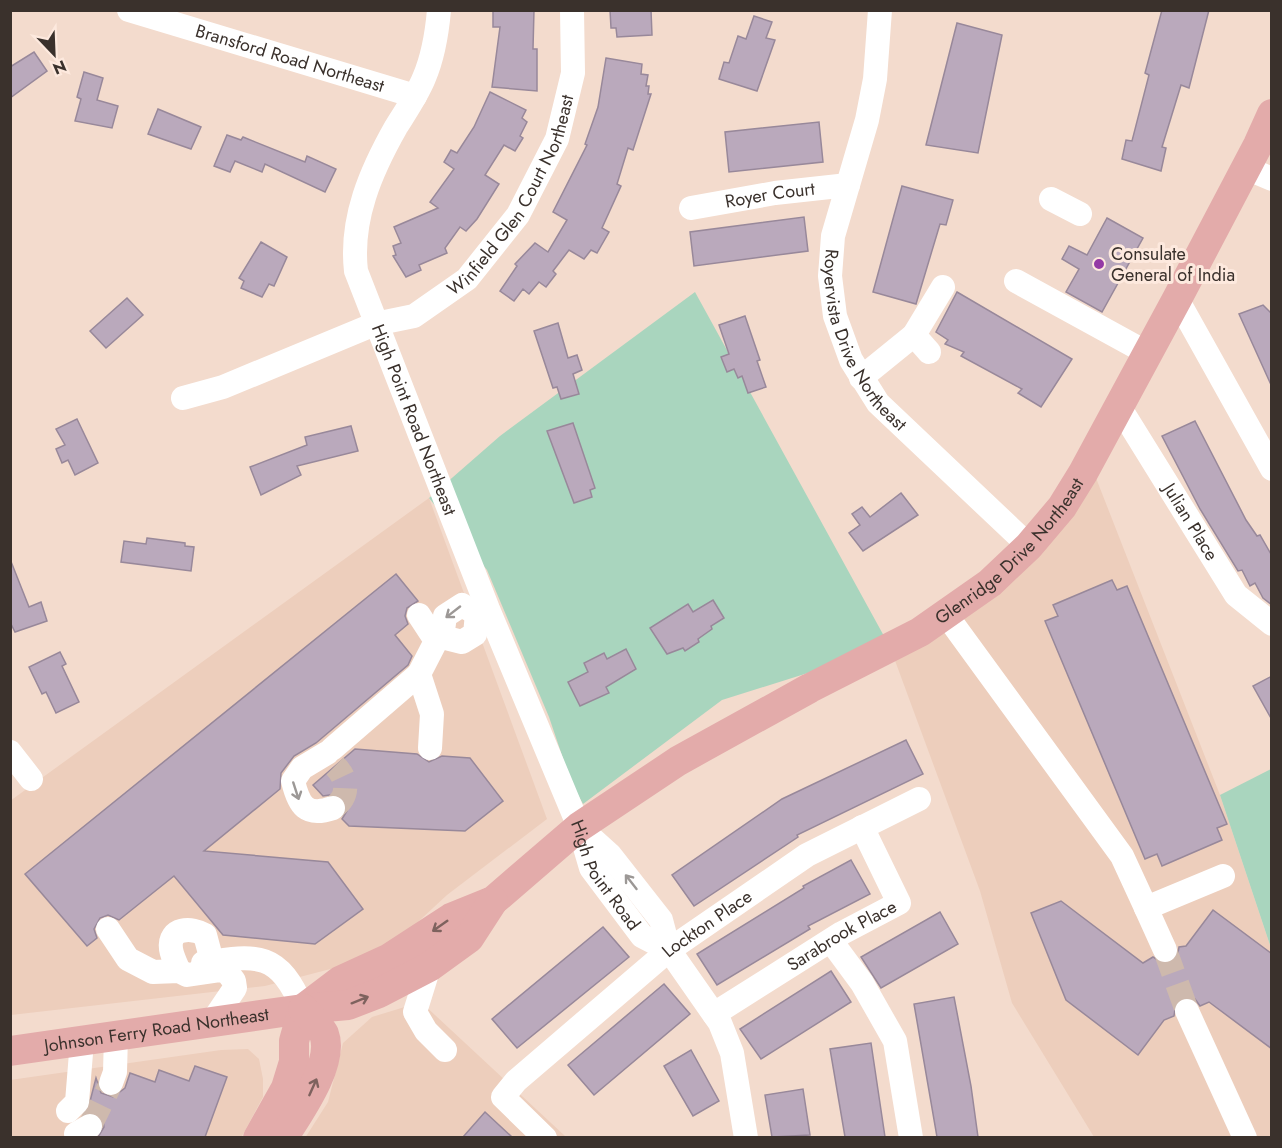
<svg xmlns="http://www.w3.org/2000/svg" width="1282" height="1148" font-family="Jost,sans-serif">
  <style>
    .built { fill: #edcebc }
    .green { fill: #a9d5be }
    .building { fill: #baa9bc; stroke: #98889a; stroke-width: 1.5 }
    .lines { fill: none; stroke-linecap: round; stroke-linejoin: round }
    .minor-tunnel { stroke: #ceb9ad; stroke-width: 24; stroke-dasharray: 24 12; stroke-linecap: butt }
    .minor { stroke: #fff; stroke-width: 24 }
    .major { stroke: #e3abaa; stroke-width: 30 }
    .oneway { stroke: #9c9896 }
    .oneway2 { stroke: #7e625e }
    .poi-dot { fill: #943aa5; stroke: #fde9de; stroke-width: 2 }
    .labels { text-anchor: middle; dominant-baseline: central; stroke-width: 6; stroke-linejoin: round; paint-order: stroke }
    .street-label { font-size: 18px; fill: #3a312c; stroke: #fde9de }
    .poi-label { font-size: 18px; fill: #3a312c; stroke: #fde9de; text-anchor: start }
  </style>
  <rect width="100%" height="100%" fill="#f3dbcd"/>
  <g class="built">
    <polygon points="1096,478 1220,795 1271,948 1271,1137 1094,1137 1012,1003 980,891 890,647"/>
    <polygon points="429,498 547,819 447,895 392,946 342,966 265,986 11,1015 10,801"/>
    <polygon points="421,1002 565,1136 567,1137 305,1138 328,1102 343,1043 372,1017"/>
    <polygon points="248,1049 259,1059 263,1079 263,1097 241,1138 11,1137 10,1080 221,1050"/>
  </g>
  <g class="green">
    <polygon points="695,292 890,647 722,700 583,804 571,782 549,717 487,570 429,498 500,436"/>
    <polygon points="1271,769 1271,948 1220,795"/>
  </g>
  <g class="building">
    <polygon points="493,10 534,10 533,49 537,49 537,91 492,87 500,27 493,27"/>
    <polygon points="610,10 651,10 652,35 617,37 616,28 611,28"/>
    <polygon points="1162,10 1209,10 1189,88 1181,85 1162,147 1166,148 1161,171 1122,159 1126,140 1132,141 1149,75 1145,73"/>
    <polygon points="754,16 772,22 766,38 775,40 757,91 719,79 724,62 729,63 738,36 746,39"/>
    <polygon points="957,23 1002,35 978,153 926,145"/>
    <polygon points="34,52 47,71 10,98 10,67"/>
    <polygon points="606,58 642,64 641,74 648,75 646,86 649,86 648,94 651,94 633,150 628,148 617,184 621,186 602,228 609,232 597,253 591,250 584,259 569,250 553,271 556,274 546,287 539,282 529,294 523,289 514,301 500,291 517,266 515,264 535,243 548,252 567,220 553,212 587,145 585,144 598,107"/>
    <polygon points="84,72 103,78 97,100 118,106 112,128 75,121 81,99 77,97"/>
    <polygon points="490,92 526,110 522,118 527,122 520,136 523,138 515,151 504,145 485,175 499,184 477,219 466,231 460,227 445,248 447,253 419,265 421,270 406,277 393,256 396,255 393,246 401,243 394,227 438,208 430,202 454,169 444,162 451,150 457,153 474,127"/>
    <polygon points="158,109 201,127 191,149 148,134"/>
    <polygon points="819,122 823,162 729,172 725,132"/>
    <polygon points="227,135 241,140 243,137 305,162 307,156 336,169 325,192 265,164 262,172 235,161 230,172 214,166"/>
    <polygon points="902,186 953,200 946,225 940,224 916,304 873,292"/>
    <polygon points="804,217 808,251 694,266 690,232"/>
    <polygon points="1107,218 1143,238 1102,312 1066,292 1079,269 1062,259 1069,246 1087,255"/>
    <polygon points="261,242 287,257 274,286 269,284 262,297 241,288 244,281 239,278"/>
    <polygon points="957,292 1072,359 1041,407 1018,393 1022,389 961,356 964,352 945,344 948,340 936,332"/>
    <polygon points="127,298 143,315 106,348 90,331"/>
    <polygon points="1263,305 1272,314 1272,387 1239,314"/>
    <polygon points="745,316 760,360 757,361 766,387 748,393 742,376 738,378 734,369 727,372 721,357 729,354 719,325"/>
    <polygon points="558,323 568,358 577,355 582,370 573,374 579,394 561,399 557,387 553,388 534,331"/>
    <polygon points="77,419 98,463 75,475 68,460 62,463 56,449 65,445 56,429"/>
    <polygon points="1195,421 1246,520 1257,536 1260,535 1272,556 1272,605 1263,598 1255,583 1250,586 1242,570 1238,571 1200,509 1162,436"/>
    <polygon points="573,423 595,488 590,490 592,497 574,503 547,431"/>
    <polygon points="351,426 358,451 297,466 301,475 261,495 250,467 307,445 305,437"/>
    <polygon points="901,493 918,515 863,551 849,533 860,525 852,514 862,507 870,517"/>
    <polygon points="147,538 185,543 185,546 194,547 191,571 121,562 124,541 146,544"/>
    <polygon points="10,559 29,607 41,602 47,621 15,632 10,622"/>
    <polygon points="396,574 418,601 407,608 405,616 408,624 395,635 412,656 408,665 316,743 294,756 281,773 280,789 204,851 328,862 363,909 315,944 223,935 174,876 119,920 108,915 100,918 94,929 97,938 87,946 25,874"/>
    <polygon points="1112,580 1117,590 1127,586 1227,824 1217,828 1222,840 1162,866 1157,854 1145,859 1045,621 1058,616 1053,605"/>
    <polygon points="713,600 724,618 711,626 712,629 698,639 699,642 685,651 683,648 667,654 650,628 688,604 693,612"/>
    <polygon points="626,649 636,669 606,687 609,693 580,706 568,682 588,672 584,663 604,653 607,659"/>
    <polygon points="60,652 66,664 62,666 79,702 56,713 46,692 42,694 29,667"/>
    <polygon points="1272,676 1272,720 1253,686"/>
    <polygon points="906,740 923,774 797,835 798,837 694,906 672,875 782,799"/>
    <polygon points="355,749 417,754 429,762 442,756 470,758 503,801 465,831 349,826 342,819 347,811 343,798 336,794 323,796 313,785"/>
    <polygon points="851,860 870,894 808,926 810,929 717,985 697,954 804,888 803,886"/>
    <polygon points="1061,901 1143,963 1153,957 1163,964 1171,963 1177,958 1179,947 1186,946 1213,910 1272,954 1272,1049 1209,1002 1200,1006 1195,999 1188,997 1176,1002 1174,1016 1164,1020 1138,1055 1066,1000 1031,913"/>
    <polygon points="940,912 958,944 881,988 861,957"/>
    <polygon points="603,927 629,957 517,1048 492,1019"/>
    <polygon points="831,971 851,1002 761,1059 740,1029"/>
    <polygon points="664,984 690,1014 594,1095 568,1065"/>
    <polygon points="954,997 971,1086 978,1137 937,1137 914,1004"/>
    <polygon points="871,1043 885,1137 845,1137 830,1049"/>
    <polygon points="691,1050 719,1101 693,1116 664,1066"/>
    <polygon points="195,1066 227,1077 205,1137 98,1137 104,1127 103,1119 97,1113 87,1113 96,1078 101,1093 113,1097 125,1088 130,1073 155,1082 159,1070 189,1081"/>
    <polygon points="803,1089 810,1135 772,1137 765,1095"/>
    <polygon points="485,1112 512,1137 463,1137"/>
  </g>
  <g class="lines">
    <g class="minor-tunnel">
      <path d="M333,808C349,797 349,780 335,766"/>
      <polyline points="1165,950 1187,1011"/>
      <polyline points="90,1126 111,1083"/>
    </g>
    <g class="minor">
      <path id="s1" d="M129,10L415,96"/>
      <path id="s2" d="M439,10C437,33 433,57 424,78C417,95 406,111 396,127C371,171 350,219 356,271L488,609L579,827L591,868L642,936L669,950L720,1023L732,1053L746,1138"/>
      <path id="s3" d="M880,10L875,79L867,120L833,236L830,276L835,316L851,360L878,403L1029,546"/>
      <polyline points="1246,168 1272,179"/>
      <polyline points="1051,199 1080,214"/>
      <path id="s4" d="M691,208L775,193L848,185"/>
      <polyline points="1016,281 1149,354"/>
      <polyline points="1177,299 1272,469"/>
      <polyline points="914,335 929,352"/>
      <polyline points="861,378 914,335 943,287"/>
      <path id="s5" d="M183,398L223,387L375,324L414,316L467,279L518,215L557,139L573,73L572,10"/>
      <path id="s6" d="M1120,408L1236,595L1272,624"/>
      <polyline points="419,615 436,641"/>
      <polyline points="947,616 1122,856 1146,908 1223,876"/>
      <polyline points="442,637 462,642 475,634 477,614"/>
      <polyline points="430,748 432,714 419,674 436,641 442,637 445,616 462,605 477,614"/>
      <polyline points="332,749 419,674"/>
      <polyline points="10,752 31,779"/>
      <path d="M327,753L302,768L293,781C299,806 306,817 333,808"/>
      <polyline points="579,827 610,855 661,920 669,950"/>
      <polyline points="1146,908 1165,950"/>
      <polyline points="108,929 128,959 153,972 179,971 187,975 221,970 228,973 234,981 235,988 212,1022"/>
      <polyline points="831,941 862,983 895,1041 911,1138"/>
      <path d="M203,963C258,954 279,952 303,1009"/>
      <polyline points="429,967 415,1012 426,1031 445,1050"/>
      <path d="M179,971C176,964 172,956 171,949C168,927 192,927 205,935L212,961"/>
      <polyline points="1187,1011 1245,1138"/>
      <path id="s7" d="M714,1014L842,933L899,903L862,827"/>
      <polyline points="111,1083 115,1072 116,1036"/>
      <polyline points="68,1111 77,1102 82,1041"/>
      <polyline points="76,1134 90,1126"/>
      <path id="s8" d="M545,1138L503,1097L516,1081L669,950L807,855L919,799"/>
    </g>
    <g class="major">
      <path id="s9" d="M303,1009L340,981L388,959L451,918L493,901L579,827L678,761L810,688L920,632L990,583L1029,546L1062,507L1083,473L1177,299L1258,145L1272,114"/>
      <path id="s10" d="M10,1051L303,1009L348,1005L379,993L429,967L469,938L493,901"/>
      <polyline points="258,1138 286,1088 294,1062 294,1041 303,1009"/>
      <path d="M283,1138C298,1114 335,1063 324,1034C320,1026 309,1016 303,1009"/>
    </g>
  </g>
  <defs><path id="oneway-shaft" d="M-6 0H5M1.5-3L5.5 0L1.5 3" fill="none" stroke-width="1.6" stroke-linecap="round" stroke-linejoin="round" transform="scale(1.5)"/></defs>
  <g class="oneway">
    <use href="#oneway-shaft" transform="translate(453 612) rotate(142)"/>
    <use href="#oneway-shaft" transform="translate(296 791) rotate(72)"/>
    <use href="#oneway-shaft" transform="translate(631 882) rotate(-128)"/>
  </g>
  <g class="oneway2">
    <use href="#oneway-shaft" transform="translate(440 926) rotate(145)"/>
    <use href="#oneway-shaft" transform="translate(360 1000) rotate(-22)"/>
    <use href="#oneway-shaft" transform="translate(313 1087) rotate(-66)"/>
  </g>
  <circle class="poi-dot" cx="1099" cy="264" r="6"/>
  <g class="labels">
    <g class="street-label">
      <text stroke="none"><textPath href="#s1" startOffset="168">Bransford Road Northeast</textPath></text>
      <text stroke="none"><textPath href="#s5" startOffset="406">Winfield Glen Court Northeast</textPath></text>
      <text stroke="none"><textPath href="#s4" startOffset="80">Royer Court</textPath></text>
      <text stroke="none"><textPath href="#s3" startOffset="345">Royervista Drive Northeast</textPath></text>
      <text stroke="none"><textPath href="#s2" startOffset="438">High Point Road Northeast</textPath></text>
      <text stroke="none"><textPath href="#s6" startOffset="134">Julian Place</textPath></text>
      <text stroke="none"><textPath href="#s9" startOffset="848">Glenridge Drive Northeast</textPath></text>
      <text stroke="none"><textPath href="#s2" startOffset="933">High Point Road</textPath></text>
      <text stroke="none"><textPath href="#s8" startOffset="327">Lockton Place</textPath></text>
      <text stroke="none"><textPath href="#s7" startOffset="150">Sarabrook Place</textPath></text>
      <text stroke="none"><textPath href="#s10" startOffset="148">Johnson Ferry Road Northeast</textPath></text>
    </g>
    <g class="poi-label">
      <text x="1111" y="254">Consulate<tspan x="1111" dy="21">General of India</tspan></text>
    </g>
  </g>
  <rect width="1282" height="1148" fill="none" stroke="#3a312c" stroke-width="24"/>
  <g transform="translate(54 54) rotate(157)" stroke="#fde9de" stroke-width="4.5" paint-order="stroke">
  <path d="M0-4.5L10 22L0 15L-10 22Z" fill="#3a312c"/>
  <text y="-9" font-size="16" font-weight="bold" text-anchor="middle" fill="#3a312c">N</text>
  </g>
</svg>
